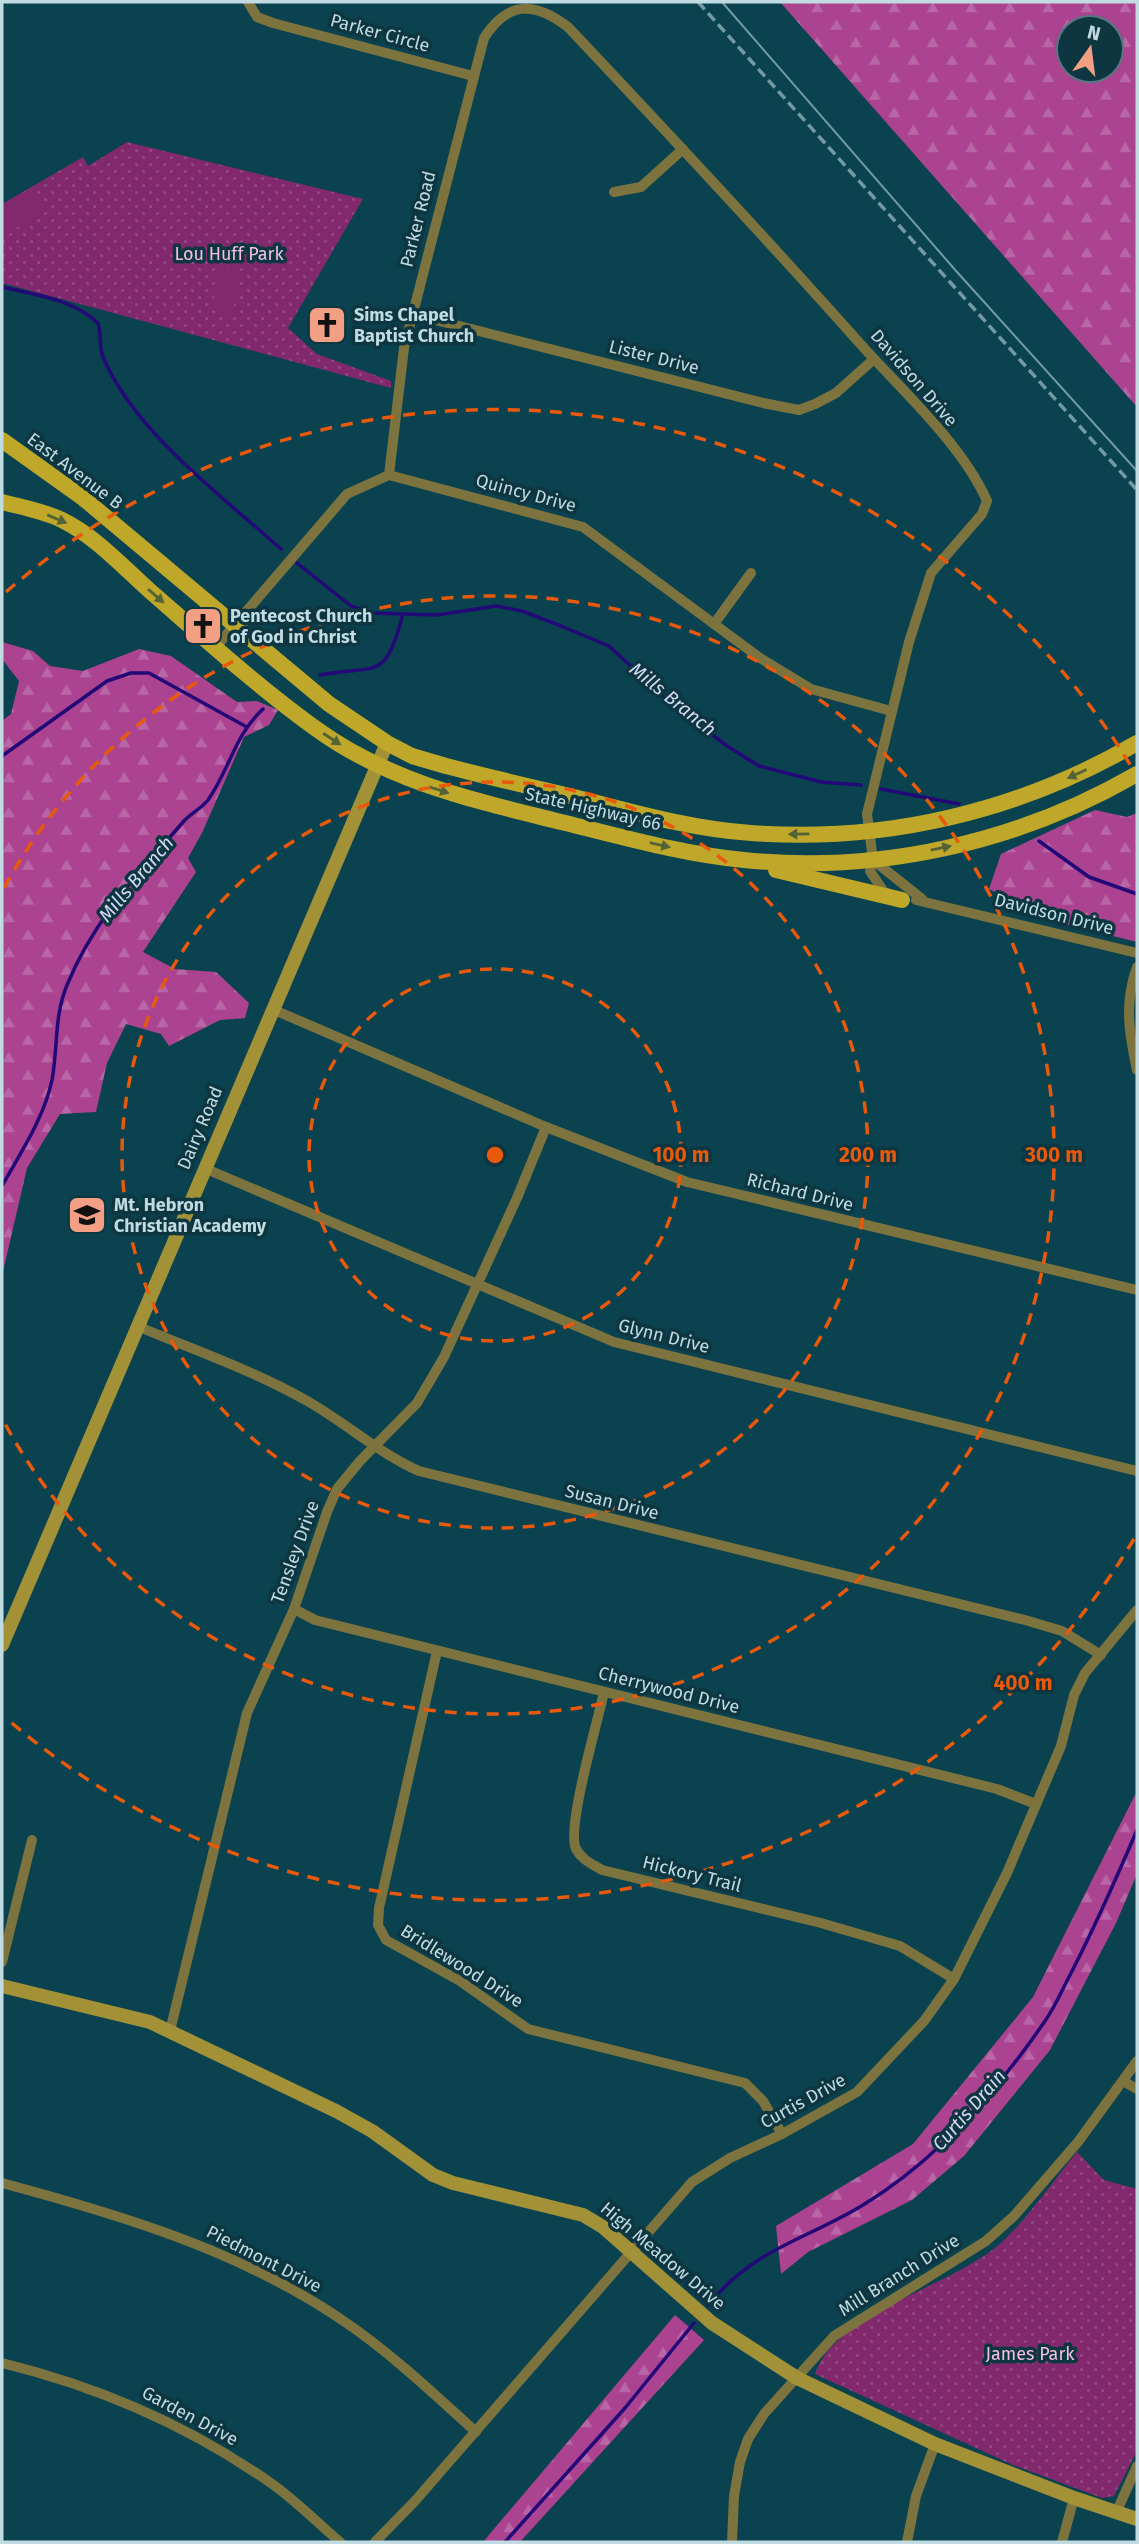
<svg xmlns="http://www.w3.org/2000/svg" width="1139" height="2544" font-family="'Fira Sans',sans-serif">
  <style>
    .forest { fill: url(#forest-firs); fill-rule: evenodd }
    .park { fill: url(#park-dots) }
    .pitch { fill: #82296d }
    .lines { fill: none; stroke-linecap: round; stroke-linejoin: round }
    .stream { stroke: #220977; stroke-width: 3.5 }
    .street { stroke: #7d733e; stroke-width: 10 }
    .secondary { stroke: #a29137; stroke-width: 14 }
    .primary { stroke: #bea729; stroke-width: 16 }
    .tram { stroke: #739aa4; stroke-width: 2 }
    .rail { stroke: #739aa4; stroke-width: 3.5; stroke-dasharray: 10 5; stroke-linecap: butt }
    .oneway { fill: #546337 }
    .ring { fill: none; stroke: #e8590c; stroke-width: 3.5; stroke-dasharray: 12 9 }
    .labels { text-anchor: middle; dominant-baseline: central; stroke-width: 7; stroke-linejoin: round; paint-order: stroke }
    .street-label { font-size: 18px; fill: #c1dbe3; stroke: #0e3641 }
    .park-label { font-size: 18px; fill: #f5bfe3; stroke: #0e3641 }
    .poi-label { font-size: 18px; font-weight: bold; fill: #c1dbe3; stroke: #0e3641; text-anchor: start }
    .water-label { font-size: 19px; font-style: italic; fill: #d5d9f5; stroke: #0e3641 }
    .centre { fill: #e8590c; stroke: #0e3641; stroke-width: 3.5 }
    .ring-label { font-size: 21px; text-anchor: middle; font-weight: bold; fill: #e8590c; stroke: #0e3641; stroke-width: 7; stroke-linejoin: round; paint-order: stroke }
  </style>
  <defs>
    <pattern id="forest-firs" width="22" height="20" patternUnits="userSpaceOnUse" patternTransform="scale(1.75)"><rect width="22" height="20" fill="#ab4391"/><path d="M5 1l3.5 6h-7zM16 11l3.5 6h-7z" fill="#b866a5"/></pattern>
    <pattern id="park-dots" width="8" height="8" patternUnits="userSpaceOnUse" patternTransform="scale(1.75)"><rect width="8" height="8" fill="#82296d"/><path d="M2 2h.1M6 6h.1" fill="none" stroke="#924782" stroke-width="1.8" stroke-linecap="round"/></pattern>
  </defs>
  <rect width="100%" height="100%" fill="#0a424f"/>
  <g class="forest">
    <path d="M780,2H1137V407ZM1069,28H1111V70H1069Z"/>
    <polygon points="2,642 33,651 50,666 83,671 139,649 171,656 237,702 257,701 278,710 269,725 244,737 202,833 188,858 196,872 143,952 175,969 216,972 249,1003 245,1018 220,1020 169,1046 161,1034 126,1024 107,1063 96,1112 60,1114 27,1168 2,1276 2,721 11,714 19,681 2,659"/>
    <polygon points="1095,810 1127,817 1137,813 1137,942 1053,921 989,889 1001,854"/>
    <polygon points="1137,1791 1137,1874 1116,1923 1050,2050 964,2156 912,2200 808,2252 781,2274 776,2226 913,2144 1033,1997"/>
    <polygon points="675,2315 704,2340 520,2542 483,2542"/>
  </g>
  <g class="park">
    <polygon points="127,142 363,199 288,328 317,354 391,381 391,388 2,283 2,204 83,157 88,166"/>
    <path d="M1077,2152L1104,2180L1137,2189V2451L1114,2496L1102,2498L1013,2465L815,2374C835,2313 953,2286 1001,2243C1029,2217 1053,2181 1077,2152Z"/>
  </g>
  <g class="pitch">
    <polygon points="34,187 47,209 6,234 2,227 2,206"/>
    <polygon points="221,267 241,272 232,315 211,310"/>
  </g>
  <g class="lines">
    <g class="stream">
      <path d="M2,287C36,295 72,299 98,323C102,335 98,347 104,359C135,432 223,497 281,549"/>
      <polyline points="297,563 351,606 371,613 437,615 496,606 522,611 561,626 609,646 665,698 727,746 759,766 821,782 861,785"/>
      <path d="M320,675C376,664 385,683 402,617"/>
      <polyline points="2,756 107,681 131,673 149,673 245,726"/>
      <polyline points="881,789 959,804"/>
      <polyline points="1039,841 1089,877 1137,894"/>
      <path d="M2,1186C21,1152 44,1118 52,1080C58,1048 54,1016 67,985C94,919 138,874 184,821C191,813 202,808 208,800C230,769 234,736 263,709"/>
      <path d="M708,2305C756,2247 804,2241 863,2205C936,2161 997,2091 1045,2021C1055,2007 1062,1990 1070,1975C1095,1927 1116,1879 1137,1830"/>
      <polyline points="505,2542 625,2408 694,2323"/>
    </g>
    <g class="street">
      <polyline points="248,2 257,17 273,23 473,76"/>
      <polyline points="614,192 641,187 683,149"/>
      <polyline points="412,314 763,403 799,410 815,404 836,393 874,359"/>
      <path d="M389,475L404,348L484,38C508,1 534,1 568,27C668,133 767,239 864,348C904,392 963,446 987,501L982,514L931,573L909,642L867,814L873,860L922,899"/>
      <polyline points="714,624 751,573"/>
      <polyline points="215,648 347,494 389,475 583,527 760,658 811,689 891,711"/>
      <polyline points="873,860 870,871 884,892 890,894"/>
      <polyline points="916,900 1137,953"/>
      <path d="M1137,967C1124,1003 1129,1033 1137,1070"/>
      <polyline points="272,1009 546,1127 687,1182 1137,1290"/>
      <polyline points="204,1168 614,1342 1137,1471"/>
      <path d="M137,1326C194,1350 255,1371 309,1402C347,1424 379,1453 419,1471L1025,1620L1062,1631L1101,1655"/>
      <polyline points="294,1609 315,1620 997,1789 1036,1804"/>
      <polyline points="437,1651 379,1908 378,1925 386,1940 460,1981 528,2029 745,2083 763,2101 782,2134"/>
      <path d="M604,1692C598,1721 566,1828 576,1849C582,1860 592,1864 602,1870L821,1923L900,1946L954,1979"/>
      <polyline points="2,1962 32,1840"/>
      <polyline points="170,2031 247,1713 294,1609 327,1512 337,1489 360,1461 417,1403 444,1357 517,1198 546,1127"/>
      <polyline points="1123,2081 1137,2089"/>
      <path d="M2,2183C121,2215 242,2251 345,2322C392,2354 434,2394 476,2432"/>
      <path d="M2,2363C100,2387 192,2427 275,2486C298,2503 319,2524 340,2542"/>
      <polyline points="1116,2513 1137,2466"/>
      <polyline points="375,2542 415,2501 692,2182 730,2158 782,2134 857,2092 924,2021 954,1979 1007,1873 1061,1746 1074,1695 1085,1673 1137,1610"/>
      <polyline points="732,2542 734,2496 740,2462 748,2439 764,2414 834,2336 986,2241 1014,2216 1078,2142 1137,2061"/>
      <polyline points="907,2542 916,2496 935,2444"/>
      <polyline points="1062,2542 1074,2498"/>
    </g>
    <g class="secondary">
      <polyline points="2,1645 387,743"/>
      <polyline points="2,1986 150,2022 336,2111 372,2131 433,2175 453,2183 583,2215 603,2227 712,2323 797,2378 935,2444 1074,2498 1137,2519"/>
    </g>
    <g class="primary">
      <path d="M2,440L83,498L329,704L387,743L412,756L446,766C488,777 532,787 574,797C632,812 691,829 751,833C886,843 1020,811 1137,743"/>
      <path d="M2,502C21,507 44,511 62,520C95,536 123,567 150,591C204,638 257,686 315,728C386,780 468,799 553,820C616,835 680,854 744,860C879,874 1020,842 1137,774"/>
      <polyline points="776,870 902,900"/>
    </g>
    <polyline class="tram" points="722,2 957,272 1137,471"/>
    <polyline class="rail" points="698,2 1137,490"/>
  </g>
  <defs><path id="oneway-solid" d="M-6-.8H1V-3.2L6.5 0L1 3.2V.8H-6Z" transform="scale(1.75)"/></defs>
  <g class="oneway">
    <use href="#oneway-solid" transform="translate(57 519) rotate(23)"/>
    <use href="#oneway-solid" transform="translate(156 596) rotate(41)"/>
    <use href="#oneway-solid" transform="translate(332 739) rotate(33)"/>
    <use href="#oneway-solid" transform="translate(1077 774) rotate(155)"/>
    <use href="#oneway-solid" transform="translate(439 790) rotate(18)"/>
    <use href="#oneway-solid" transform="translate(799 834) rotate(179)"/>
    <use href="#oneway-solid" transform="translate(660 845) rotate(13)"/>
    <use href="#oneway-solid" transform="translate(941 848) rotate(-12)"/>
  </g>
  <g class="ring">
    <circle cx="495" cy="1155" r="186"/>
    <circle cx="495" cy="1155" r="373"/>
    <path d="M4 888A559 559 0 1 1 4 1422"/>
    <path d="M1134 1539A746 746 0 0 1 6 1718M6 592A746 746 0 0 1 1134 771"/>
  </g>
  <defs>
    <g id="church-square" transform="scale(2.0125)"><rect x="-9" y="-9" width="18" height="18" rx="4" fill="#f39f84" stroke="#0e3641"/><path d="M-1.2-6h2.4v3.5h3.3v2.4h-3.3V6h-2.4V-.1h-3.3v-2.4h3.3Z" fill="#111"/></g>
    <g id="school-square" transform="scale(2.0125)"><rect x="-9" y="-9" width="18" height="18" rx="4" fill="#f39f84" stroke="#0e3641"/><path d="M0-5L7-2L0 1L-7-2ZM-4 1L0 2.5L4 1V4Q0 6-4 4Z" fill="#111"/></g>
  </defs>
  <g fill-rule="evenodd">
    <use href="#church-square" x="327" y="325"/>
    <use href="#church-square" x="203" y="626"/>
    <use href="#school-square" x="87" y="1215"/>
  </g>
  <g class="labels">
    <g class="street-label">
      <text transform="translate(380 33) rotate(15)">Parker Circle</text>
      <text transform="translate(418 219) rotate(-76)">Parker Road</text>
      <text transform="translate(654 357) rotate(14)">Lister Drive</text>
      <text transform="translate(914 378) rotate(49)">Davidson Drive</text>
      <text transform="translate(75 471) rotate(37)">East Avenue B</text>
      <text transform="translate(526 493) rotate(15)">Quincy Drive</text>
      <text transform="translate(593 809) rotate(13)">State Highway 66</text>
      <text transform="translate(1054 914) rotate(14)">Davidson Drive</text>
      <text transform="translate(200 1128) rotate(-67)">Dairy Road</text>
      <text transform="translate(800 1192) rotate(14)">Richard Drive</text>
      <text transform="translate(664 1336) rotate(14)">Glynn Drive</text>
      <text transform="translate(612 1502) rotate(14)">Susan Drive</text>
      <text transform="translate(295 1552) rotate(-70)">Tensley Drive</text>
      <text transform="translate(669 1690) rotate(14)">Cherrywood Drive</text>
      <text transform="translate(692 1874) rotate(14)">Hickory Trail</text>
      <text transform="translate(462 1966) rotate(32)">Bridlewood Drive</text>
      <text transform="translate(803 2101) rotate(-29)">Curtis Drive</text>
      <text transform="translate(663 2256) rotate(40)">High Meadow Drive</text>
      <text transform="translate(264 2259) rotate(27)">Piedmont Drive</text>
      <text transform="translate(899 2275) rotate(-32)">Mill Branch Drive</text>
      <text transform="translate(190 2416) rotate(28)">Garden Drive</text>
    </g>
    <g class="park-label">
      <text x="229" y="254">Lou Huff Park</text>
      <text x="1030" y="2354">James Park</text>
    </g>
    <g class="poi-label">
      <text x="354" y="315">Sims Chapel<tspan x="354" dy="21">Baptist Church</tspan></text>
      <text x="230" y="616">Pentecost Church<tspan x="230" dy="21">of God in Christ</tspan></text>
      <text x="114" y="1205">Mt. Hebron<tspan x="114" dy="21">Christian Academy</tspan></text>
    </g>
    <g class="water-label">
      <text transform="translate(673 699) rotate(39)">Mills Branch</text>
      <text transform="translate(136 879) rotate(-50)">Mills Branch</text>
      <text transform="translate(969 2110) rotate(-49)">Curtis Drain</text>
    </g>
  </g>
  <circle cx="495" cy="1155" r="10" class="centre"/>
  <g class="ring-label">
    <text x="681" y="1162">100 m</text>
    <text x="868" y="1162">200 m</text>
    <text x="1054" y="1162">300 m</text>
    <text x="1023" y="1690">400 m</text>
  </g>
  <rect width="1139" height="2544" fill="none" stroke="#c1dbe3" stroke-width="7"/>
  <g transform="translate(1090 49) rotate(14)"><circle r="33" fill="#0e3641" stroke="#567882" stroke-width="2"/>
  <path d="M0-5L12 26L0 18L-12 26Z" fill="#f39f84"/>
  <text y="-10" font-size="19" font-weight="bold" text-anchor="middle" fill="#c1dbe3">N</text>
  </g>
</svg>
